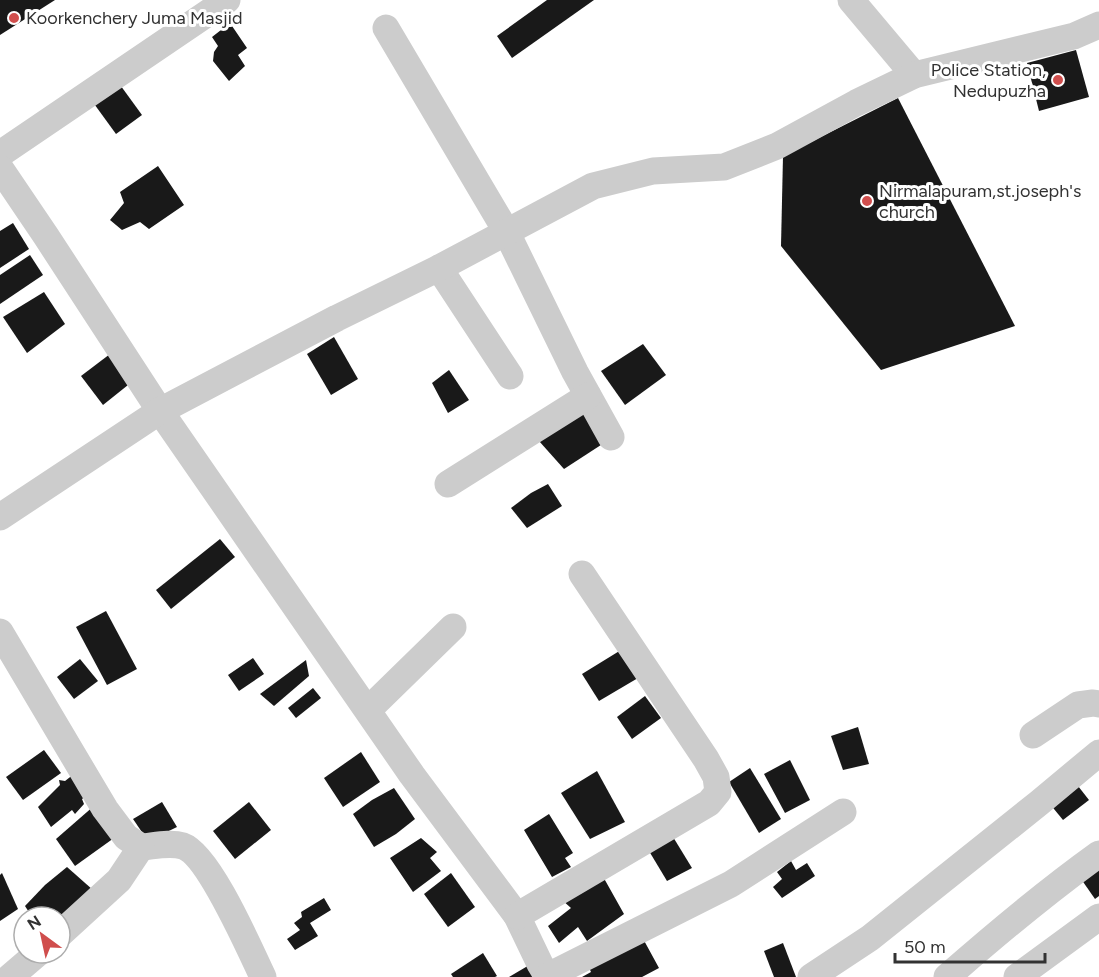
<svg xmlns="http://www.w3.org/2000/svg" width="1099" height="977" font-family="Figtree,sans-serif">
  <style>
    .building { fill: #191919 }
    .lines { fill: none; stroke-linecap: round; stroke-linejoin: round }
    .minor { stroke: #ccc; stroke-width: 27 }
    .poi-dot { fill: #d04e4d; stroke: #fff; stroke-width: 2 }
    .labels { text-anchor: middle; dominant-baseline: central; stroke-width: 6; stroke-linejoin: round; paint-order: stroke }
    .poi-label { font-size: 18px; fill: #323232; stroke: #fff; text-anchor: start }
  </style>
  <rect width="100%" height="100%" fill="#fff"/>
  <g class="building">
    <polygon points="0,0 55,0 0,35"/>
    <polygon points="547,0 594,0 512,58 497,36"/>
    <polygon points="230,23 247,48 238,55 245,66 229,81 213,61 214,52 218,46 212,37"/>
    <polygon points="1076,50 1089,97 1039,111 1027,63"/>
    <polygon points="118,82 142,115 116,134 92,101"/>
    <polygon points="898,98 1015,326 881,370 781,246 783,156"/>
    <polygon points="158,166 184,205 149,229 140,222 122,230 110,220 124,203 120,192"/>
    <polygon points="13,223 29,249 0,268 0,231"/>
    <polygon points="30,255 43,275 0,304 0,275"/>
    <polygon points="44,292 65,324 27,353 3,317"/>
    <polygon points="334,337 358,379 331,395 307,354"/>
    <polygon points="643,344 666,375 625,405 601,371"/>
    <polygon points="110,354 128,385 103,405 81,376"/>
    <polygon points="449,370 469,400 448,413 432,383"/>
    <polygon points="581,408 604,443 564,469 539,441"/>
    <polygon points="548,484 562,506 527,528 511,508 531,493"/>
    <polygon points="220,539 235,557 171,609 156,590"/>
    <polygon points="106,611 137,669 107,685 76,627"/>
    <polygon points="621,650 638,678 599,701 582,674"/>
    <polygon points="253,658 264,674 239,691 228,675"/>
    <polygon points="80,659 98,681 74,699 57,677"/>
    <polygon points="306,660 309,676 274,706 260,694"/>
    <polygon points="313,688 321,698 296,718 288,708"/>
    <polygon points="645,696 661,718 632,739 617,717"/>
    <polygon points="858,727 869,764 843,770 831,736"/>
    <polygon points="44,750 61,773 23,800 6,777"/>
    <polygon points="361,752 380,782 343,807 324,778"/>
    <polygon points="790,760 810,800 785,813 764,774"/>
    <polygon points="750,768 781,819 759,833 729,782"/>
    <polygon points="597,771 625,822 590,839 561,793"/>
    <polygon points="74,774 88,795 82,799 84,804 75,814 72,810 51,827 38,807 60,785 59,780 65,781"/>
    <polygon points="1071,777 1089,800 1063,820 1045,798"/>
    <polygon points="394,788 415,819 396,834 374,847 353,814 372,800"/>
    <polygon points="162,802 177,827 148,841 133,819"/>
    <polygon points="249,802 271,830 235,859 213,831"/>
    <polygon points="95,805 114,838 75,866 56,839"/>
    <polygon points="549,814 573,853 565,858 571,867 552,877 524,830"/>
    <polygon points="670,832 692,868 667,881 646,846"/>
    <polygon points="421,838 437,852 430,858 441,871 413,892 390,858"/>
    <polygon points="1099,857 1099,896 1095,899 1079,876"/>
    <polygon points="791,861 796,870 807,863 815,876 782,898 773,887 782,879 777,872"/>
    <polygon points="67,867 93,890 60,917 32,917 25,906 45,885"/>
    <polygon points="2,873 18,909 0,921 0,875"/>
    <polygon points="451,873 475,907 448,927 424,894"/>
    <polygon points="601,873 624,914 587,941 578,927 559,943 548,926 571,908 562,900"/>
    <polygon points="324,898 331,910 310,923 318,936 295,950 287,939 300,930 294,923 302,917 301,912"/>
    <polygon points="641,935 659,968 642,977 582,977 591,972 587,963"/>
    <polygon points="783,943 796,977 774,977 764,951"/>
    <polygon points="483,953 497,976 495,977 453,977 451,974"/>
    <polygon points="531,964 538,977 509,977"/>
  </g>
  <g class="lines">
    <g class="minor">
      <polyline points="851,0 914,75"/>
      <polyline points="386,28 506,231 575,372 611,437"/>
      <polyline points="0,154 227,0"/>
      <polyline points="0,168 46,236 160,411 412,775 517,916 540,964 548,977"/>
      <polyline points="439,268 510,376"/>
      <polyline points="448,484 588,396"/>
      <polyline points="0,517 160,411 337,318 439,268 593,186 653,171 724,167 777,146 856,103 914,75 1074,36 1099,25"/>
      <path d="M0,632L105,809L126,837L141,847C154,846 170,842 183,846C209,855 250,950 263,977"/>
      <polyline points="368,710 453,627"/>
      <polyline points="1033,735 1078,705 1093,703 1099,704"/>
      <polyline points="517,916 709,803 718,792 716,777 706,759 582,574"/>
      <polyline points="60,934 119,880 141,847"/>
      <polyline points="548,976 731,884 843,812"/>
      <polyline points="10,977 38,953"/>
      <polyline points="811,977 870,938 1039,803 1099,753"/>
      <path d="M947,977C996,934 1046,892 1099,854"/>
      <polyline points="1017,977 1099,917"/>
    </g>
  </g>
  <g class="poi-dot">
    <circle cx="14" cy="18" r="6"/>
    <circle cx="1058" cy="80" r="6"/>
    <circle cx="867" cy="201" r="6"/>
  </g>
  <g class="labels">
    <g class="poi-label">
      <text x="26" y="18">Koorkenchery Juma Masjid</text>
      <text x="1046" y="70" text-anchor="end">Police Station,<tspan x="1046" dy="21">Nedupuzha</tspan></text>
      <text x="879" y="191">Nirmalapuram,st.joseph's<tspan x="879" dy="21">church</tspan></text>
    </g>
  </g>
  <g transform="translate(42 935) rotate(327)"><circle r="28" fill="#ffffff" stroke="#adadad" stroke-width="1.5"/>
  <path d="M0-4.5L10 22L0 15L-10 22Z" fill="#d04e4d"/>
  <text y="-9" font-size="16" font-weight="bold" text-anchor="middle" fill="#323232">N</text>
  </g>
  <path d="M895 953v9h150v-9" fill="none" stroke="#323232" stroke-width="3"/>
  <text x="904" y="953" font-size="18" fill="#323232" stroke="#ffffff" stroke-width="4.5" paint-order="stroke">50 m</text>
</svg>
